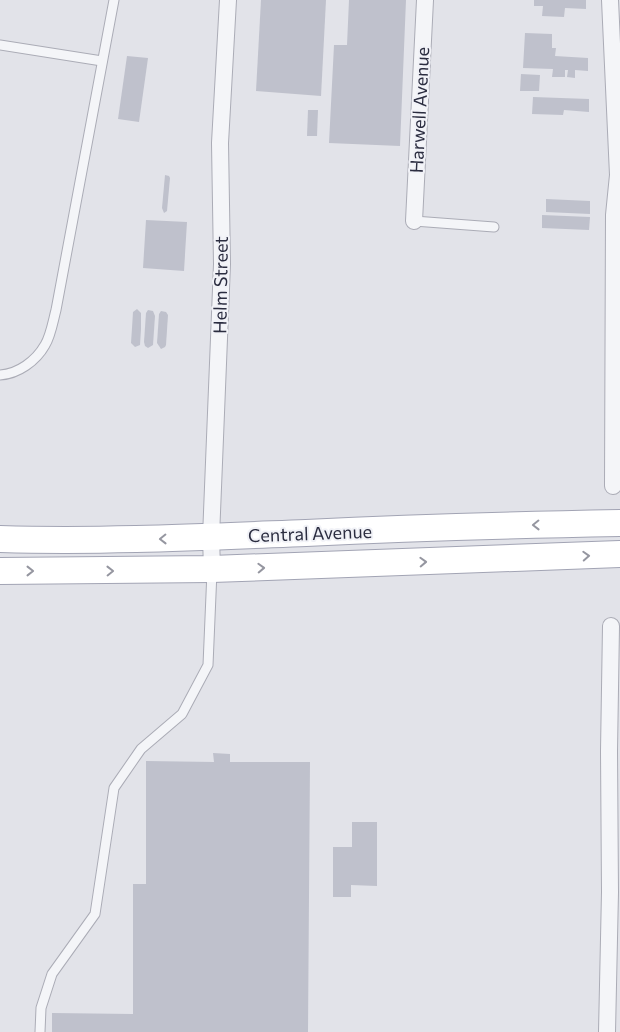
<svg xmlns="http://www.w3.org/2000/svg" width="620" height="1032" font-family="Commissioner,sans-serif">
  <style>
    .building { fill: #bfc1cc }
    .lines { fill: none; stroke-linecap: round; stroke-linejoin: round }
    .service-casing { stroke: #abacb6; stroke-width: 11 }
    .minor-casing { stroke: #abacb6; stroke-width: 18 }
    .primary-casing { stroke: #a2a4b4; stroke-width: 28 }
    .service { stroke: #f4f5f8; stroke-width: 9 }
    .minor { stroke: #f4f5f8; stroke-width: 16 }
    .primary { stroke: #fff; stroke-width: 26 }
    .oneway { stroke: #9596a0 }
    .labels { text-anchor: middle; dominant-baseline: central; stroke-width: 4; stroke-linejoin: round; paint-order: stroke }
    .street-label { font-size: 18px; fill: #2b2d40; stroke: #f1f2f7 }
  </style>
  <rect width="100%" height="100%" fill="#e2e3e9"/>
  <g class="building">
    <polygon points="261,0 326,0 321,96 256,91"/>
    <polygon points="349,0 406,0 400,146 329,143 334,45 347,45"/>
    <polygon points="534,0 586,0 586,9 565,8 564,17 542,16 543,6 534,6"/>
    <polygon points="525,33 552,34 552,48 556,48 555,56 588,58 588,71 575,70 575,78 567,77 568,70 565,70 565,77 552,77 553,69 523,68"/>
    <polygon points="127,56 148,58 139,122 118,119"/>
    <polygon points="521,74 540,75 539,91 520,91"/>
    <polygon points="533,97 589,99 589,112 564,110 563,115 532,114"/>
    <polygon points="308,110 318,110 317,136 307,136"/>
    <polygon points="165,175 169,176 170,178 167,211 164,213 162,208"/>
    <polygon points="546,199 590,201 590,214 546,212"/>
    <polygon points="542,215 590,217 589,230 542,228"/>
    <polygon points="146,220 187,222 184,271 143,268"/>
    <polygon points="137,309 141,313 141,329 140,345 135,347 131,343 132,328 133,312"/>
    <polygon points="148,310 153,311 155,316 153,345 148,348 145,346 144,342 146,313"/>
    <polygon points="161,311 166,312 168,315 166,345 165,347 161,349 157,343 159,314"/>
    <polygon points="213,753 230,754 230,762 310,762 308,1032 52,1032 52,1013 133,1014 133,884 146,884 146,761 214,762"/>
    <polygon points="352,822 377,822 377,886 351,885 351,897 333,897 333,847 352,847"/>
  </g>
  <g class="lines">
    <g class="service-casing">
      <g id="service">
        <polyline points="0,45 102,61"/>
        <polyline points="414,221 494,227"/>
        <path d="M0,375C18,374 36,361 45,345C51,335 53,321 56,310L114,0"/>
        <polyline points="40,1032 41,1008 52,974 95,914 114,788 141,749 182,714 208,665 212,571"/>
      </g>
    </g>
    <g class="minor-casing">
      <g id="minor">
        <polyline points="610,0 618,175 614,215 613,486"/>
        <polyline points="414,221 425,0"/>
        <polyline points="212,569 211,537 222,264 220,143 228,0"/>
        <polyline points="607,1032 610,892 609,751 611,626"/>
      </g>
    </g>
    <g class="primary-casing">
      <g id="primary">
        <path d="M0,539C102,542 204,537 306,533C411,528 515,525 620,523"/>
        <polyline points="0,571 212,569 620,554"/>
      </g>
    </g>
    <use href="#service" class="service"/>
    <use href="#minor" class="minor"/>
    <use href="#primary" class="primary"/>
  </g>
  <defs><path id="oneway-chevron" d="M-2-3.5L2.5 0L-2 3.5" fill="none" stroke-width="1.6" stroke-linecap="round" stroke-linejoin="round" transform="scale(1.25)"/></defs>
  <g class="oneway">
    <use href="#oneway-chevron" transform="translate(536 525) rotate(179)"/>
    <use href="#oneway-chevron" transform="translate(163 539) rotate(179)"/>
    <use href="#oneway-chevron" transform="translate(586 556) rotate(-3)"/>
    <use href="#oneway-chevron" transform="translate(423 562) rotate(-2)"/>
    <use href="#oneway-chevron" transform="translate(261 568) rotate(-2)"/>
    <use href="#oneway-chevron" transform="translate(30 571)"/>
    <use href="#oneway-chevron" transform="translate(110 571) rotate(-1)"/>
  </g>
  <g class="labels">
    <g class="street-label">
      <text transform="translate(419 110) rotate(-87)">Harwell Avenue</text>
      <text transform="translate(220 285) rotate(-89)">Helm Street</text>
      <text transform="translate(310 533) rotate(-2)">Central Avenue</text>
    </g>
  </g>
</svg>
